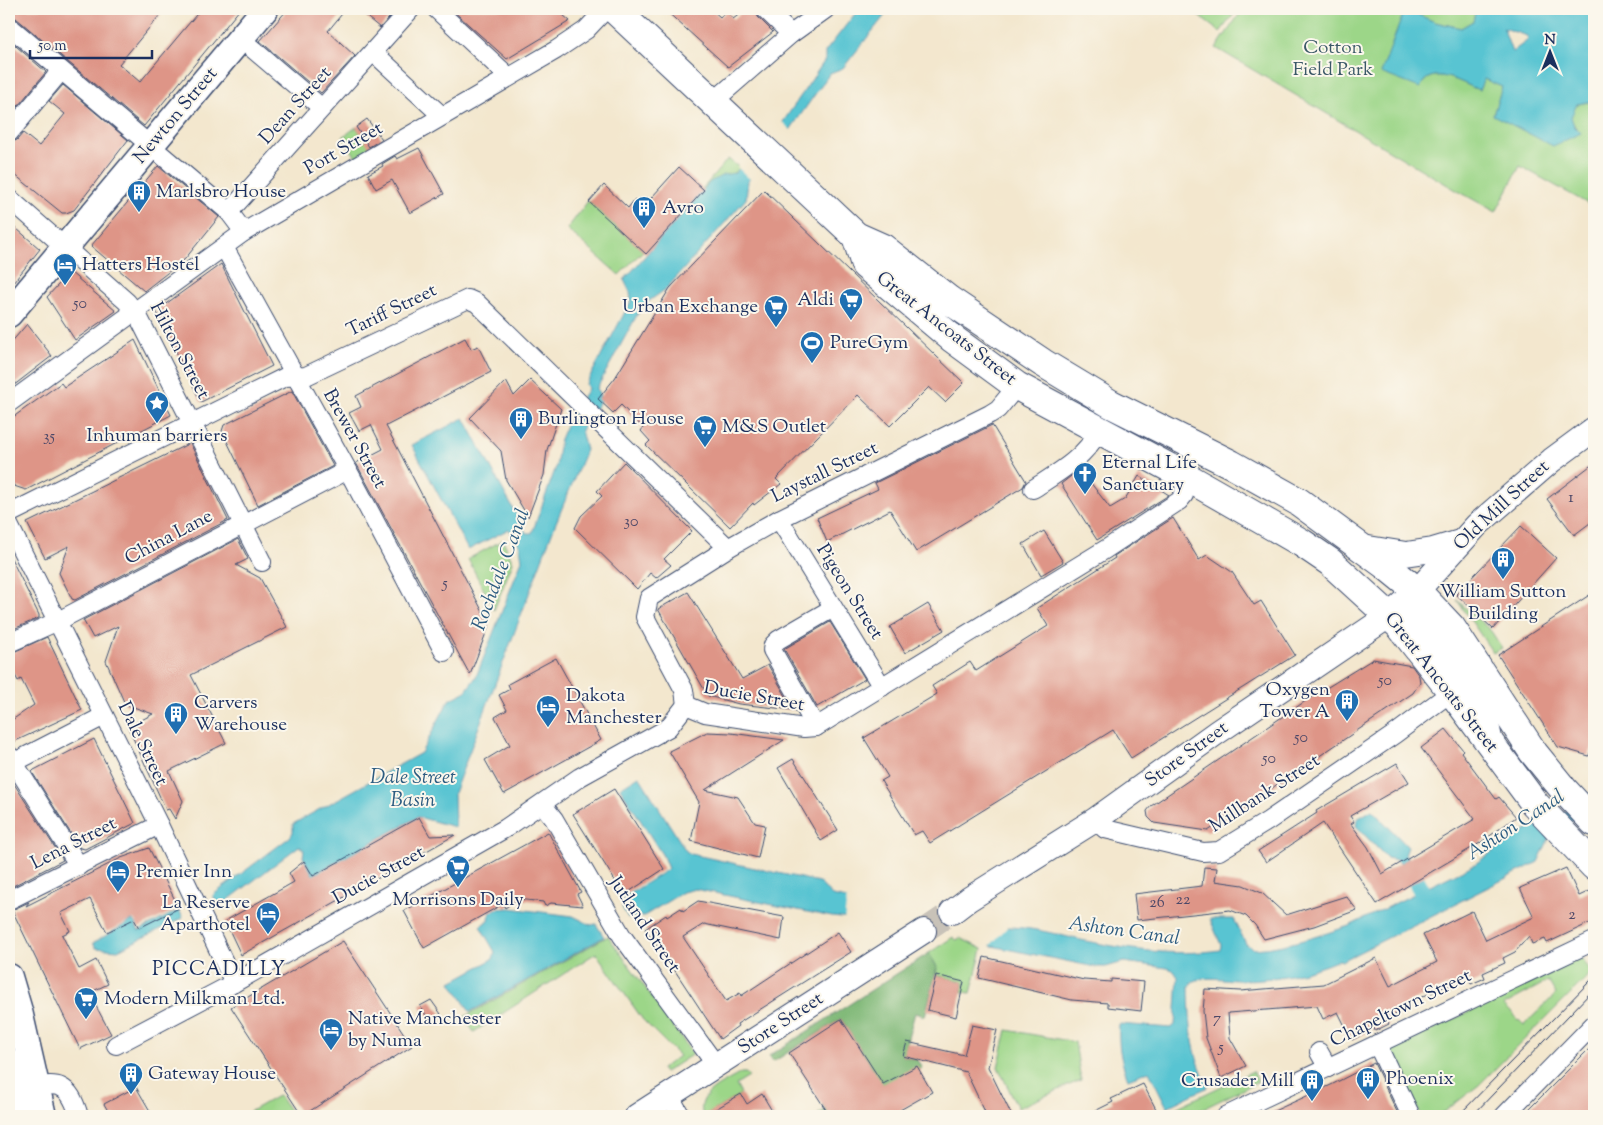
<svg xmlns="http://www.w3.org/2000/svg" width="1603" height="1125" font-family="'Sorts Mill Goudy',serif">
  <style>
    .green { fill: #9cd688; stroke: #5c8273; fill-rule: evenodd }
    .forest { fill: #7db774; stroke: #4c7369 }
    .water { fill: #58c4d2; stroke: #3a7a98; fill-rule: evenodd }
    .pier { fill: #f3e7ce }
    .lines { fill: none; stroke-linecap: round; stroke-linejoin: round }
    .canal { stroke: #58c4d2; stroke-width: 18 }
    .building { fill: #de9587 }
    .secondary-tunnel { stroke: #c8c2b8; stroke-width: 24; stroke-dasharray: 24 12; stroke-linecap: butt }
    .street-casing { stroke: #3b4b6f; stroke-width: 20 }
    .secondary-casing { stroke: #3b4b6f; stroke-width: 26 }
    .primary-casing { stroke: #3b4b6f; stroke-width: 29 }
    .highway-casing { stroke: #3b4b6f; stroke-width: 30 }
    .street { stroke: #fff; stroke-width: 18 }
    .secondary { stroke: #fff; stroke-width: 24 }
    .primary { stroke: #fff; stroke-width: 26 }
    .highway { stroke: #fff; stroke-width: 28 }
    .tram { stroke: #1b2f5e; stroke-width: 1 }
    .labels { text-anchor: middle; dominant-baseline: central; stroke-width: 4; stroke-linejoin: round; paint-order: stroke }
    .number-label { font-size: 16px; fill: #4c4868 }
    .park-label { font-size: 19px; fill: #3b5968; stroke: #fbf7ec }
    .street-label { font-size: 19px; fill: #1b2f5e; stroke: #fbf7ec }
    .poi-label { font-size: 19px; fill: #1b2f5e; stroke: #fbf7ec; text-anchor: start }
    .water-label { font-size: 20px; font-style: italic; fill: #2d5c81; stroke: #fbf7ec }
    .neighbourhood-label { font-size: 20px; letter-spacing: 1px; fill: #1b2f5e; stroke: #fbf7ec }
  </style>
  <rect width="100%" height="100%" fill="#fbf7ec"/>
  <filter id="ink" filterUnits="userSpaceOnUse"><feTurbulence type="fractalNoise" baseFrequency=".02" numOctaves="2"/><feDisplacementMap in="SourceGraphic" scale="10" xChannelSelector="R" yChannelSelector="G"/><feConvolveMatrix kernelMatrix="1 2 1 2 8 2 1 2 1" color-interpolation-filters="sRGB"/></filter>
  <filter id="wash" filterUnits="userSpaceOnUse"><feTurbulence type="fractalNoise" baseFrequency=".0096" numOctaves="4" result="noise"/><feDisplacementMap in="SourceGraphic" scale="20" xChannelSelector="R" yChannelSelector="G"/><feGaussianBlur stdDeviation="1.12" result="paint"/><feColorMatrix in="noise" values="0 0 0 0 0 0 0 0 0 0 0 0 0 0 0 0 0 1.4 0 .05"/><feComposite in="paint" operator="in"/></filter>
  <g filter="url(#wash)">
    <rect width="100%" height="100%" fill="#f3e7ce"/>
    <g class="green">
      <polygon points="1189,9 1238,9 1220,32"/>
      <path d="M1243,9H1476L1473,21L1461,28L1435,22L1405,10L1420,88C1430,63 1462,83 1479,90L1484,79L1502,87L1493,115L1581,133C1572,124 1566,115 1577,104L1594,101V204L1592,206L1520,166L1496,212L1456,190L1216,48Z"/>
      <polygon points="356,127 371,148 356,157 343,137"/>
      <path d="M728,159L740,168C730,179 716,173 704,190L702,189Z"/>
      <polygon points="588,201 643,251 619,275 567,229"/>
      <polygon points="503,540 513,562 494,610 468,559"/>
      <polygon points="1457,600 1491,631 1502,648 1493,653"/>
      <polygon points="608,936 693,1054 664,1073 661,1069 679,1056 643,1020 596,953 474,1032 464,1017"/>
      <polygon points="953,937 956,940 960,938 982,949 971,993 962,992 964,982 936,975 937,967 929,953"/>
      <path d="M1581,958L1592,972L1479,1085L1439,1116H1421L1389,1050ZM1548,981L1556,994L1524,1025L1504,1005Z"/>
      <polygon points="1007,1030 1075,1042 1081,1080 1018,1108 998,1067"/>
      <polygon points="1253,1071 1258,1082 1188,1116 1159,1116"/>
      <path d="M741,1073H746L749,1077L736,1085L741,1094L708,1114L709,1116H703C695,1093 725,1083 741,1073Z"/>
      <polygon points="279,1095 293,1116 242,1116"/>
    </g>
    <polygon class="forest" points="929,953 937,967 925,1016 915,1013 903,1056 917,1060 922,1068 839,1116 819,1116 818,1114 825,1110 822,1105 874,1070 841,1019 773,1062 769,1056"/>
    <g class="water">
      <polygon points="867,9 890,9 843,68 830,73 790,130 748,181 746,199 666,289 642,306 597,388 601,400 581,430 586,450 553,530 454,793 455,827 418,817 313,875 303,857 304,850 299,846 219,907 213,895 290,837 293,832 293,824 421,753 449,700 465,692 476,677 522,560 520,546 509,529 468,550 412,445 464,418 523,527 526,533 532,533 556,467 560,439 570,416 588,389 586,384 631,301 630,292 624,280 710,182 723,175 735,173 783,122 825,60 825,52 858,10"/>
      <path d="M1405,9L1435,22L1461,28L1473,21L1476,9H1594V101L1577,104L1571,117L1574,126L1581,133L1553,146L1493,115L1502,87L1484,79L1479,90C1462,83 1430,63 1420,88L1381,73ZM1503,28L1527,36L1528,40L1512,52Z"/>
      <path d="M639,776L686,851L691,854L819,882L832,896L990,928C1021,924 1051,933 1081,940C1125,949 1175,957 1220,950L1221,945L1210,919H1234L1246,944L1254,949C1286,947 1318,936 1349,926L1475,864L1515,836L1594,798V808L1552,832L1538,862L1342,961L1339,960C1306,974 1274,980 1238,980C1223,980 1206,975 1192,982L1189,987C1190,1029 1191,1048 1208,1087L1167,1107L1149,1071L1128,1079C1120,1060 1118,1044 1119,1024L1171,1028L1175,1025L1178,977L1173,970L1167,968L1124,962L1106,967H1095L992,946L972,936L878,917L851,919L832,917L695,889L683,892L644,916L628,918L622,907L625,903L623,898L668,869L663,856L620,788Z"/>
      <polygon points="1372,810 1408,847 1405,855 1408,859 1400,863 1397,860 1387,858 1356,826 1357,819"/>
      <polygon points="510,908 573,916 591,925 596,924 604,937 470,1012 451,982 493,959 495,952 480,926 489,920 490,913 496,909"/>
      <polygon points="179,910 183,918 118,950 96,948 93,943 133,920 139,931"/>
    </g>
    <g class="pier">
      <polygon points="780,120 793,132 752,181 737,167"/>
      <polygon points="847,896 990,925 1011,923 989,947 972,939 878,920 844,921"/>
    </g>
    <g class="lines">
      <polyline class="canal" points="1417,882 1428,902"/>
    </g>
    <g id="blocks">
      <g class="building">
        <polygon points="9,9 165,9 119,64 140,82 201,9 240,9 144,126 16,18 9,16"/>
        <polygon points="288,9 346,9 328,31 355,56 321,93 260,41"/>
        <polygon points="357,9 397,9 380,28"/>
        <polygon points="451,9 556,9 570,21 507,59"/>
        <polygon points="664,9 711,9 720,17 727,11 733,19 747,9 755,9 758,17 773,32 728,67"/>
        <polygon points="9,40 46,72 9,117"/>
        <polygon points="63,85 128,140 74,210 66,213 62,213 9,170 9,143 17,140 23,133 39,146 65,114 49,101"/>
        <polygon points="367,119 382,139 369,147 356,127"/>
        <polygon points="419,148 444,194 410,213 392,180 376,189 368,174 383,166 382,164 395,156 397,159"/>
        <polygon points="158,166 219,217 185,259 144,291 91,246"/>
        <polygon points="679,167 704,190 646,254 589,202 604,185 628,208 635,199 643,207"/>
        <polygon points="764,190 964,383 945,402 929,387 890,426 858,395 776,479 781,484 754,505 753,503 730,527 646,445 650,441 641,431 643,428 621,405 613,413 598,399 615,378 670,288"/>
        <polygon points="9,222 40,249 9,288"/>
        <polygon points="221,264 272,366 201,402 156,311"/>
        <polygon points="70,272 116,311 75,340 47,297"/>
        <polygon points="27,324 52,356 9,389 9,345"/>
        <polygon points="465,338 471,349 478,346 491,372 386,426 487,620 489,625 470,675 356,463 383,449 371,425 359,431 349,413 361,407 356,396"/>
        <polygon points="135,340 171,415 26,490 14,486 9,475 9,420 61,383 64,387"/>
        <polygon points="530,380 561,409 547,450 544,475 528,517 506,480 501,451 470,418 506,381 514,396"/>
        <polygon points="292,391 333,466 258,505 222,431 224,425"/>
        <polygon points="992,425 1026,481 1023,487 916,552 890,510 827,542 817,518 878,489 875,483"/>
        <polygon points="190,443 228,520 75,600 72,599 59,573 69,546 45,558 27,523"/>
        <polygon points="624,462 692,531 664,559 671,565 656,578 650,573 637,589 575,528 581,516 602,496 597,491"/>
        <polygon points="1594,463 1594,520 1574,535 1547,499"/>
        <polygon points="1080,469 1110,508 1125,499 1139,476 1169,495 1097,540 1061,484"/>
        <polygon points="1173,518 1199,560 1207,555 1232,572 1254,605 1261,601 1295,655 1131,758 1113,730 930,843 922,831 914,835 881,781 888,777 864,738 937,694 932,686 970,662 976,671 1048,626 1037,608 1115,558 1114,556"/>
        <polygon points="1521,526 1556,558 1493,629 1456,594"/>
        <polygon points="1044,531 1063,562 1041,575 1023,544"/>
        <polygon points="238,539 248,559 236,565 260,578 287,627 191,675 226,743 169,771 183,801 175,819 169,809 166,810 128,727 153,714 125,704 106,661 118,626 93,638 83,620"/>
        <polygon points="9,554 39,615 39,618 9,631"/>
        <polygon points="688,592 742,679 768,665 794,710 739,704 708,696 658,609"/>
        <polygon points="1594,592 1594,743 1589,756 1558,747 1498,655"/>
        <polygon points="928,604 944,630 905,653 890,627"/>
        <polygon points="830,622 865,679 817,707 784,649"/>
        <polygon points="47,637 82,710 9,744 9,722 34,705 21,679 18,681 9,664 9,654"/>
        <polygon points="556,658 601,740 504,794 485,760 510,745 495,717 507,710 499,695 510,689 508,684"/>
        <polygon points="1373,659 1412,666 1419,676 1420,682 1413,693 1208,831 1154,823 1148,817 1147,811 1151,806 1307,700"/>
        <polygon points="1446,729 1463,750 1461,752 1496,799 1499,797 1516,817 1480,843 1377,904 1323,823 1266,862 1258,851 1317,813 1316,811 1397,763 1409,782 1350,816 1354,822 1351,824 1368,847 1382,874 1475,819 1421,748"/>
        <polygon points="707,732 731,733 784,740 705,790 738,797 755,823 765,825 758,858 691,841 699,802 669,751"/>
        <polygon points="94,739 135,823 85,849 80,848 32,772 34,770"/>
        <polygon points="793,759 838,830 821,841 778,768"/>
        <polygon points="9,776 63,860 9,888"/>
        <polygon points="614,789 664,869 624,895 573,814"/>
        <polygon points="419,817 430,836 455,835 241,955 225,921 294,882 289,873 304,861 313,876"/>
        <polygon points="548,832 581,892 577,894 583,906 551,903 545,906 543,902 518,899 505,908 503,904 424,948 404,911"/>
        <polygon points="149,848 179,908 139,928 134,919 107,932 90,899 61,913 70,931 62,935 79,969 96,960 108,984 89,993 111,1034 80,1049 12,910 29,902 26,906 121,858"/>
        <polygon points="1204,867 1217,868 1215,881 1243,885 1262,893 1286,915 1346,896 1357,910 1314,926 1264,939 1255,925 1246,916 1230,910 1137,920 1134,894 1202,886"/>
        <polygon points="1566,868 1579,896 1594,889 1594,921 1547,943 1545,939 1532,944 1529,936 1515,952 1503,958 1505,963 1483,973 1485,978 1471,984 1469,979 1450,989 1448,985 1435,991 1406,1004 1408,1009 1386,1019 1389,1024 1375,1031 1374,1028 1352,1040 1338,1012 1323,1019 1317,1006 1228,1013 1230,1038 1246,1066 1221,1078 1206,1038 1203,1011 1205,989 1240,991 1324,984 1376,958 1390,986 1437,962 1423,935 1472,911 1486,940 1534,917 1520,888"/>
        <polygon points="698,901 784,917 781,940 704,924 683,937 726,1001 740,993 741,996 838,932 851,952 737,1024 738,1026 720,1039 660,948 659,949 645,929 666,915 667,917 681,908 683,911"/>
        <polygon points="343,941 412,1046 302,1116 231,1007"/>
        <polygon points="984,957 1084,980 1111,982 1111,979 1144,982 1141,1011 1108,1007 1108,1003 1072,1000 979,978"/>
        <polygon points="936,975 964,982 956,1017 927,1010"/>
        <polygon points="431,1000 441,1014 430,1021 420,1006"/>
        <polygon points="841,1019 883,1084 917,1066 932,1092 900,1110 903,1116 830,1116 789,1053"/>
        <polygon points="972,1025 997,1030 988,1067 1012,1116 987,1116 966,1072 903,1056 907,1042 964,1055"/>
        <polygon points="1594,1044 1594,1116 1522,1116"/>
        <polygon points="1374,1063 1399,1116 1263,1116 1331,1085"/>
        <polygon points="1143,1084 1157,1111 1147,1116 1085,1116 1113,1102 1111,1099"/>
        <polygon points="136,1087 153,1116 111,1116 104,1104"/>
        <polygon points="741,1094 747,1104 762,1094 775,1116 704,1116"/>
      </g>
    </g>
  </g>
  <g filter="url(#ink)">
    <use href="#blocks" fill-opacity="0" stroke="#3b4b6f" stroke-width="1"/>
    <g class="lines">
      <polyline class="secondary-tunnel" points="924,931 952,912"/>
      <g class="street-casing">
        <g id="street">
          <polyline points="436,9 509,77"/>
          <polyline points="765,9 791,34"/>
          <polyline points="9,26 229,212"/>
          <polyline points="241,39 322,108"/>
          <polyline points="373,52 442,116"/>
          <polyline points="714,101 791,34 826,9"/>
          <polyline points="9,133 55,78 59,70"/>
          <polyline points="9,198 127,302 139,318 262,562"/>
          <polyline points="244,232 229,212 411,9"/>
          <polyline points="224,247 351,476 444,652"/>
          <polyline points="9,403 244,232 556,50 586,30 606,9"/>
          <path d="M1033,489C1059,472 1083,459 1099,431"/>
          <polyline points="9,514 285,377 306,376 468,299 477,303 728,548"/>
          <polyline points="779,519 882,687"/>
          <polyline points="9,525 159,825 234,983"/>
          <polyline points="9,643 58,621 348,470"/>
          <polyline points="686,705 705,713 804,728 816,727 1106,549 1179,501 1184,495 1185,476"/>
          <polyline points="686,705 684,690 645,617 649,598 728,548 779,519 990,414 998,409 1017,386"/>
          <polyline points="816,727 772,650 773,645 778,640 833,608"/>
          <polyline points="9,755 79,866"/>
          <polyline points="9,765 104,716"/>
          <polyline points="542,804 554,819 622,936 716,1065"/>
          <polyline points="1095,820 1105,829 1203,852 1219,851 1268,821 1395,734 1442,699"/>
          <polyline points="9,900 159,825"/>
          <polyline points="1377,1044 1411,1116"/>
          <polyline points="116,1045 234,983 506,828 580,777 668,728 686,705"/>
          <polyline points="1319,1052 1328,1068"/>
          <path d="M26,1089C59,1081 69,1083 79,1116"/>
          <polyline points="669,1095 681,1116"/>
          <polyline points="1226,1116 1594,941"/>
          <polyline points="1504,1116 1594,1024"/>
        </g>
      </g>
      <g class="secondary-casing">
        <g id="secondary">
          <polyline points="1362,547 1406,554 1433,550 1460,542"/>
          <polyline points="1417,591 1413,606 1417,618 1484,711 1491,743"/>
          <polyline points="952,912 969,899 1095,820 1216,733 1390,615 1417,591 1477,525 1552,460 1594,429"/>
          <polyline points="637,1116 924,931"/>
        </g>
      </g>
      <g class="primary-casing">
        <g id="primary">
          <polyline points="9,314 265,9"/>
          <polyline points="9,977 19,1011 43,1116"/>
          <polyline points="9,1062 20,1116"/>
        </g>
      </g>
      <g class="highway-casing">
        <g id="highway">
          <polyline points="614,9 856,236 883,248 949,300 1043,363 1111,404 1231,464 1299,502 1385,565 1417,591 1451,627 1533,752 1564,790 1594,822"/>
          <polyline points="856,236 865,265 953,339 1017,386 1185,476 1302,543 1330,562 1400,626 1452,692 1535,804 1594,866"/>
        </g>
      </g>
      <use href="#street" class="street"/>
      <use href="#secondary" class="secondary"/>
      <use href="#primary" class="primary"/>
      <use href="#highway" class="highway"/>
      <g class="tram">
        <polyline points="1458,1116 1594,977"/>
        <polyline points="1472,1116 1594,989"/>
      </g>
    </g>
  </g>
  <defs>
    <g id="building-pin" transform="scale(1.25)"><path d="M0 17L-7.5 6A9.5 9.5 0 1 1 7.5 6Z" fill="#1f6fb2" stroke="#fbf7ec"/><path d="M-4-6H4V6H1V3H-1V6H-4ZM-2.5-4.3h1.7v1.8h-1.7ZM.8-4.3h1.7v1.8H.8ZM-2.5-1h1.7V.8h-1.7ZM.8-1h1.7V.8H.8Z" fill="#fff"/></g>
    <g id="hotel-pin" transform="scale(1.25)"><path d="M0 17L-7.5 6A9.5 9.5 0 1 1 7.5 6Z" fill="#1f6fb2" stroke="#fbf7ec"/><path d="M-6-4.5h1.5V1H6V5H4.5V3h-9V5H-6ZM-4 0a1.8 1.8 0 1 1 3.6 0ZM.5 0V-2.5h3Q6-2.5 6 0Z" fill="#fff"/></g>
    <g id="supermarket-pin" transform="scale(1.25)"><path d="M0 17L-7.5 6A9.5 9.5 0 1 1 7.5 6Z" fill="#1f6fb2" stroke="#fbf7ec"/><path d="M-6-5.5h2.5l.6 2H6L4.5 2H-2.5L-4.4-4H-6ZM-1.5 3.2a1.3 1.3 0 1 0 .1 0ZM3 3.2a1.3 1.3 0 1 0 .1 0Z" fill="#fff"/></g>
    <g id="stadium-pin" transform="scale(1.25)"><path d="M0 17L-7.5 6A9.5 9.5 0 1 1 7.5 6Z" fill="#1f6fb2" stroke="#fbf7ec"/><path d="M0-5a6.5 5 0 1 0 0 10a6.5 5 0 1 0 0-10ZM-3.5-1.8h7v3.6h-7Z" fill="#fff"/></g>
    <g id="sight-pin" transform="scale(1.25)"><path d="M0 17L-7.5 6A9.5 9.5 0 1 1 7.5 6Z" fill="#1f6fb2" stroke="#fbf7ec"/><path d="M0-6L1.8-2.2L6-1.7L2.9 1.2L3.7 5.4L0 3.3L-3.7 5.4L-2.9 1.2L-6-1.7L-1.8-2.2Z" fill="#fff"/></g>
    <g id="church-pin" transform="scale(1.25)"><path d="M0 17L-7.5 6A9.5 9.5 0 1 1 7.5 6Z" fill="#1f6fb2" stroke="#fbf7ec"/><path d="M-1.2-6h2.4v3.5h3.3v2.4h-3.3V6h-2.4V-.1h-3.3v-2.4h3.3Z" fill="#fff"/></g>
  </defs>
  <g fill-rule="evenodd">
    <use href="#building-pin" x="139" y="192"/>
    <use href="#building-pin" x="644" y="208"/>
    <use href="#hotel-pin" x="65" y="265"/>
    <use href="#supermarket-pin" x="851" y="300"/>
    <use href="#supermarket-pin" x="776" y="307"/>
    <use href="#stadium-pin" x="812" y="343"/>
    <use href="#sight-pin" x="157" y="403"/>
    <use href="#building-pin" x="521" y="419"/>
    <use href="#supermarket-pin" x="705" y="427"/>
    <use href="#church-pin" x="1085" y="474"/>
    <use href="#building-pin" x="1503" y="559"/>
    <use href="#building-pin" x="1347" y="701"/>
    <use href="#hotel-pin" x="548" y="707"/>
    <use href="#building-pin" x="176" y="714"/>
    <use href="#supermarket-pin" x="458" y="867"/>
    <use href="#hotel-pin" x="118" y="872"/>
    <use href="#hotel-pin" x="268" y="914"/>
    <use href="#supermarket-pin" x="86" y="999"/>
    <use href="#hotel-pin" x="331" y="1030"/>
    <use href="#building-pin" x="131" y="1074"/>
    <use href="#building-pin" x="1368" y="1079"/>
    <use href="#building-pin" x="1312" y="1081"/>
  </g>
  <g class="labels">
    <g class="number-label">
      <text x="80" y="304">50</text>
      <text x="49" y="437">35</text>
      <text x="1571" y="498">1</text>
      <text x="631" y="522">30</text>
      <text x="445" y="584">5</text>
      <text x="1385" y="681">50</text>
      <text x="1301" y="738">50</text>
      <text x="1269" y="759">50</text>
      <text x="1183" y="900">22</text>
      <text x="1157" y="903">26</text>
      <text x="1572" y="915">2</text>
      <text x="1217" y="1019">7</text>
      <text x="1221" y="1048">5</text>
    </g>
    <g class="park-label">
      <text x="1333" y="48">Cotton<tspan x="1333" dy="22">Field Park</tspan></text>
    </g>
    <g class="street-label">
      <text transform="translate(296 106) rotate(-48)">Dean Street</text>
      <text transform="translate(176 116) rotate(-50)">Newton Street</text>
      <text transform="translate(344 149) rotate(-30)">Port Street</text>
      <text transform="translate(392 311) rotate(-26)">Tariff Street</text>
      <text transform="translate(946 329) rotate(38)">Great Ancoats Street</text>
      <text transform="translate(179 351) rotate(62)">Hilton Street</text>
      <text transform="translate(354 439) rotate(61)">Brewer Street</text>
      <text transform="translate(825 473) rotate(-26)">Laystall Street</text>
      <text transform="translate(1502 506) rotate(-43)">Old Mill Street</text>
      <text transform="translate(169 538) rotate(-28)">China Lane</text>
      <text transform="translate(849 592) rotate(58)">Pigeon Street</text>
      <text transform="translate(1441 683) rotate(52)">Great Ancoats Street</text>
      <text transform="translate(754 697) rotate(10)">Ducie Street</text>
      <text transform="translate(142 744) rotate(64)">Dale Street</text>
      <text transform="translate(1187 755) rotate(-36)">Store Street</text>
      <text transform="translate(1265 794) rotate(-33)">Millbank Street</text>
      <text transform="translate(74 844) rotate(-27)">Lena Street</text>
      <text transform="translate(379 876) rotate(-29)">Ducie Street</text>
      <text transform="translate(644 925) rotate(56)">Jutland Street</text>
      <text transform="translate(1401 1009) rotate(-26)">Chapeltown Street</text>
      <text transform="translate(781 1024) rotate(-33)">Store Street</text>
    </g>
    <g class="poi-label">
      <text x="156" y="192">Marlsbro House</text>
      <text x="662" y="208">Avro</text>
      <text x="82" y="265">Hatters Hostel</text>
      <text x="834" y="300" text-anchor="end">Aldi</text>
      <text x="758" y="307" text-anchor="end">Urban Exchange</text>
      <text x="830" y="343">PureGym</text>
      <text x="538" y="419">Burlington House</text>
      <text x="722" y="427">M&amp;S Outlet</text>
      <text x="157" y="436" text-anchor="middle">Inhuman barriers</text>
      <text x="1102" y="463">Eternal Life<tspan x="1102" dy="22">Sanctuary</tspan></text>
      <text x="1503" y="592" text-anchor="middle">William Sutton<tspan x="1503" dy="22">Building</tspan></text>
      <text x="1330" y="690" text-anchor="end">Oxygen<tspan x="1330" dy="22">Tower A</tspan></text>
      <text x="566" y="696">Dakota<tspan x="566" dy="22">Manchester</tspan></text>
      <text x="194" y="703">Carvers<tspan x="194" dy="22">Warehouse</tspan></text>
      <text x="136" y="872">Premier Inn</text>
      <text x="458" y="900" text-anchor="middle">Morrisons Daily</text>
      <text x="250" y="903" text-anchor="end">La Reserve<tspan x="250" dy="22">Aparthotel</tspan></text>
      <text x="104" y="999">Modern Milkman Ltd.</text>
      <text x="348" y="1019">Native Manchester<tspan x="348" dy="22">by Numa</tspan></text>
      <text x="148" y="1074">Gateway House</text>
      <text x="1386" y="1079">Phoenix</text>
      <text x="1294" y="1081" text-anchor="end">Crusader Mill</text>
    </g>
    <g class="water-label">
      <text transform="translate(502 570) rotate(-69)">Rochdale Canal</text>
      <text x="413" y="778">Dale Street<tspan x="413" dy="23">Basin</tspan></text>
      <text transform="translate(1516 826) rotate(-33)">Ashton Canal</text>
      <text transform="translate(1124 932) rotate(8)">Ashton Canal</text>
    </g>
    <g class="neighbourhood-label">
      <text x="219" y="970">PICCADILLY</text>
    </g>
  </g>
  <rect width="1603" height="1125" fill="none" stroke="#fbf7ec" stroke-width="30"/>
  <g transform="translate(1550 52)" stroke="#fbf7ec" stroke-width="4" paint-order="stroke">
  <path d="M0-4L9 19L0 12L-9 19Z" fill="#1b2f5e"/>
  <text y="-8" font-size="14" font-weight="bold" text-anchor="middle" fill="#1b2f5e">N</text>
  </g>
  <path d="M30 50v8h122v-8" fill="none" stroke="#1b2f5e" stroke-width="2.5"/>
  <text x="38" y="50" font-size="15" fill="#1b2f5e" stroke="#fbf7ec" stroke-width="4" paint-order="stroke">50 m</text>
</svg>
